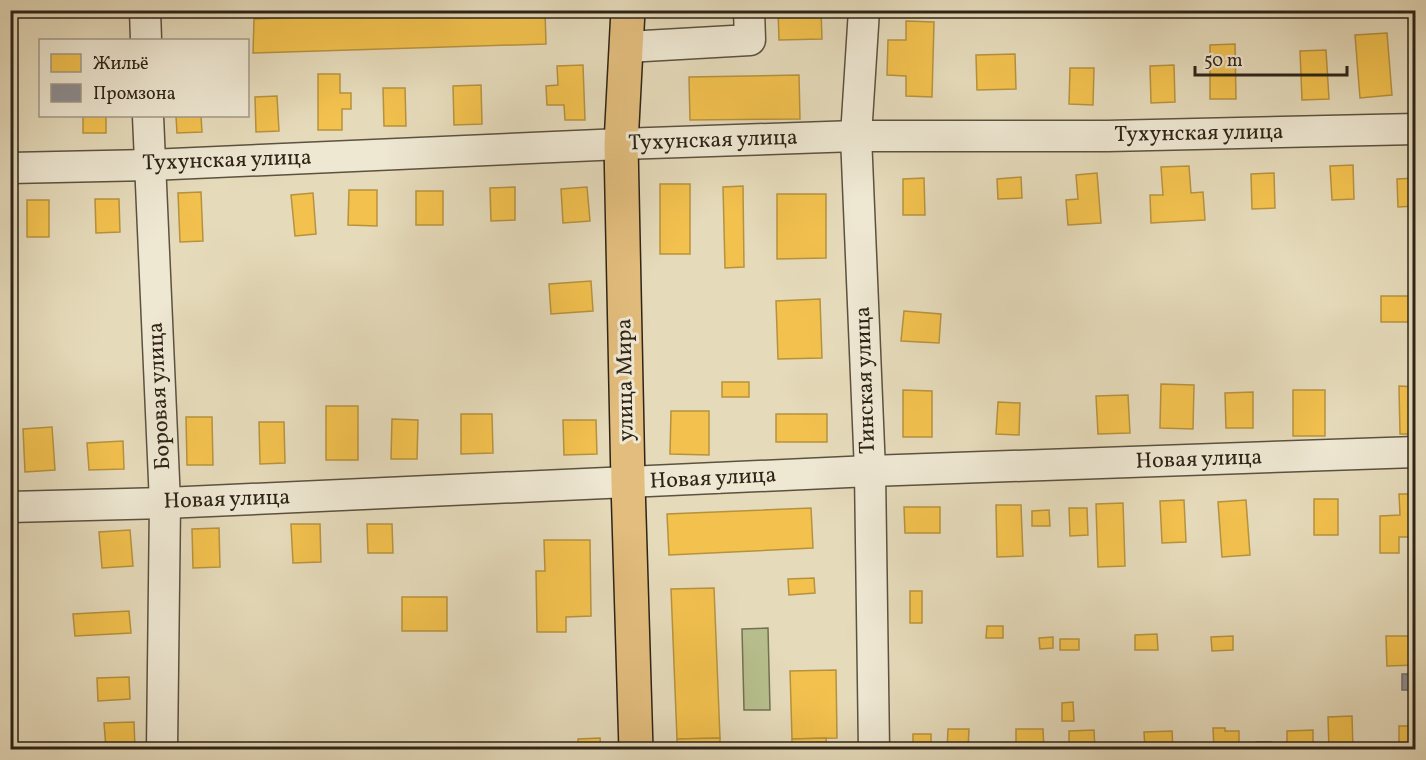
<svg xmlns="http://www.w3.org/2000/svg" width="1426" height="760" font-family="Vollkorn,serif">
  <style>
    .green { fill: #b7be8d; stroke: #727152; stroke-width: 1.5 }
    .homes { fill: #f2c14e; stroke: #b7923e; stroke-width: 1.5 }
    .industry { fill: #8d8d92; stroke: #706e6d; stroke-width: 1.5 }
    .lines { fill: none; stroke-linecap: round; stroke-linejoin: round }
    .minor-casing { stroke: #5c5240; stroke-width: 33 }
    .major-casing { stroke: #2e2417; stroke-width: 36 }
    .minor { stroke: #eee7d2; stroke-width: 30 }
    .major { stroke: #e2bd7d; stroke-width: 33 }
    .labels { text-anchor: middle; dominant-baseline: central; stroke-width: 6; stroke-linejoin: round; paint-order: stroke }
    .street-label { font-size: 22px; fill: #2e2417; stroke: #eee7d2 }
  </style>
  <rect width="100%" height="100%" fill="#e5daba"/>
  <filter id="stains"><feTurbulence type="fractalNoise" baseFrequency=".00333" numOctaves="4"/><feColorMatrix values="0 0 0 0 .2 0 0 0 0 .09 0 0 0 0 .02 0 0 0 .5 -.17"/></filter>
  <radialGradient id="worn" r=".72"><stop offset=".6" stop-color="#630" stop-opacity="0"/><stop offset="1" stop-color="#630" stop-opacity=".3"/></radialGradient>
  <polygon class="green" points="768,628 770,710 744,710 742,629"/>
  <g class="homes">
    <polygon points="474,10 545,10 546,44 253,53 254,19"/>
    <polygon points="778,10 821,10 822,39 779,40"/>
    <polygon points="906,21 934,22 932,97 906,96 906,76 887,75 888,40 906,40"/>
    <polygon points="1387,33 1392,95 1360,98 1355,35"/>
    <polygon points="1235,44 1236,99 1210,99 1210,45"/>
    <polygon points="1326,50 1329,99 1302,100 1300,51"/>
    <polygon points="1015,54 1016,89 977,90 976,55"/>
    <polygon points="583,65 585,120 565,120 564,105 547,105 546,86 558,85 557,66"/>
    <polygon points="1174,65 1175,102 1151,103 1150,66"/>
    <polygon points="1070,68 1094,68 1093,105 1069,104"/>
    <polygon points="318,74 340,74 340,93 351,93 351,109 342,109 342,130 318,130"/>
    <polygon points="799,75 800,119 690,120 689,77"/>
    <polygon points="481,85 482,124 454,125 453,86"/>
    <polygon points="383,88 405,88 406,126 384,126"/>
    <polygon points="277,96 279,131 256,132 255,97"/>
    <polygon points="10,98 16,98 17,137 10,137"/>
    <rect x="83" y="116" width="23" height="17"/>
    <polygon points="176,116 201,116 202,132 177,133"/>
    <polygon points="1353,165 1354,199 1332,200 1330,166"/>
    <polygon points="1189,166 1191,193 1203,192 1205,220 1151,223 1150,195 1163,195 1161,167"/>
    <polygon points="1097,173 1101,223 1068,225 1066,200 1078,199 1076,175"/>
    <polygon points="1274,173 1275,208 1252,209 1251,174"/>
    <polygon points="1021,177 1022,198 998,199 997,179"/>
    <polygon points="924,178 925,215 903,215 903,179"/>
    <polygon points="1416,178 1416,206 1398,207 1397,179"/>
    <rect x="660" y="184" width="30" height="70"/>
    <polygon points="743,186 744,267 725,268 723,187"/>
    <polygon points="515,187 515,220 491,221 490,188"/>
    <polygon points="587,187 590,221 563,223 561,189"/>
    <polygon points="349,190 377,190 377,226 348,225"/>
    <rect x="416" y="191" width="27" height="34"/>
    <polygon points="201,192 203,241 180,242 178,193"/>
    <polygon points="313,193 316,234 295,236 291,195"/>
    <polygon points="777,194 826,194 826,258 777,259"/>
    <polygon points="95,199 119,199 120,232 96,233"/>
    <rect x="27" y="200" width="22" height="37"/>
    <polygon points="591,281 593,311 551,314 549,284"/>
    <rect x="1381" y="296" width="35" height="26"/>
    <polygon points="820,299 822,358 778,359 776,301"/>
    <polygon points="904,311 941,314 939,343 901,341"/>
    <rect x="722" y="382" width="27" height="15"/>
    <polygon points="1161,384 1194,385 1193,429 1160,428"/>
    <polygon points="1399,386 1416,387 1416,434 1400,434"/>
    <polygon points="903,390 932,391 932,437 903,437"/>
    <rect x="1293" y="390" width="32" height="46"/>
    <polygon points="1253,392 1253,428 1226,428 1225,393"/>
    <polygon points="1128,395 1130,433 1098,434 1096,396"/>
    <polygon points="998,402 1020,403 1019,435 996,434"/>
    <rect x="326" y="406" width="32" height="54"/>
    <polygon points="671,411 709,411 709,455 670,454"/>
    <polygon points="461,414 492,414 493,453 461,454"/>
    <rect x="776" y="414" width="51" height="28"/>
    <polygon points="186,417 212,417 213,465 187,465"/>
    <polygon points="392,419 418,420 417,459 391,459"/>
    <polygon points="563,420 596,420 597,454 564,455"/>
    <polygon points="259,422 284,422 285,463 260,464"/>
    <polygon points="52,427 55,470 25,472 23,429"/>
    <polygon points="123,441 124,469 89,470 87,443"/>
    <polygon points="1399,494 1416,494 1416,537 1399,537 1399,553 1380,553 1380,516 1400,515"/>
    <rect x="1314" y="499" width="24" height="36"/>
    <polygon points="1184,500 1186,542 1162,543 1160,501"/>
    <polygon points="1246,500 1250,555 1222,557 1218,502"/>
    <polygon points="1123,503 1125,566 1098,567 1096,504"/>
    <polygon points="996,505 1021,505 1023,556 997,557"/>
    <polygon points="904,507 940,507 940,533 905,533"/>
    <polygon points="811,508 813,548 669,555 667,514"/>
    <polygon points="1069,508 1087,508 1088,535 1070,536"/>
    <polygon points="1049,510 1050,526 1032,526 1032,511"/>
    <polygon points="291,524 320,524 321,562 293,563"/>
    <polygon points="367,524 392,524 393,553 368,553"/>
    <polygon points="219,528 220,567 193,568 192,529"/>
    <polygon points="130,530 133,566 102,568 99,532"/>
    <polygon points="544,540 590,540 591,616 566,617 566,632 537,632 536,571 545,571"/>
    <polygon points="814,578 815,593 789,595 788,579"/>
    <polygon points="714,588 720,738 677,739 671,589"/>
    <rect x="910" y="591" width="12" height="32"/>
    <rect x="402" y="597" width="45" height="34"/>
    <polygon points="129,611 131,633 75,636 73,614"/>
    <polygon points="987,626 1003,626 1003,638 986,638"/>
    <polygon points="1157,634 1158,650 1135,650 1135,635"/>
    <polygon points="1233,636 1233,650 1212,651 1211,637"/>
    <polygon points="1386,636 1416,636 1416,665 1387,666"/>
    <polygon points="1053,637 1053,648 1040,649 1039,638"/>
    <rect x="1060" y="639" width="19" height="11"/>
    <polygon points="836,670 837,738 792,739 790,671"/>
    <polygon points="129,677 130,699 98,701 97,678"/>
    <polygon points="1073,702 1074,721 1062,721 1062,703"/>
    <polygon points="1352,716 1353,750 1329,750 1328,717"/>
    <polygon points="134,722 135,750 101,750 106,749 104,723"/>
    <rect x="1399" y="726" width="17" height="24"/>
    <polygon points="1213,728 1225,728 1225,731 1239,731 1239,750 1214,750"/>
    <polygon points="948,729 969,729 968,750 947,750"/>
    <polygon points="1016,729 1043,729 1044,750 1016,750"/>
    <polygon points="1094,730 1095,750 1069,750 1069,731"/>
    <polygon points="1313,730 1313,750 1287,750 1287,731"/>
    <polygon points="1172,731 1173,750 1145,750 1144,732"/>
    <rect x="913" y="734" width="18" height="16"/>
    <polygon points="600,738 601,750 579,750 578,739"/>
    <polygon points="720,738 720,745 792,743 792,739 826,738 827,749 677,750 677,739"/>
    <polygon points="232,743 232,750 197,750 197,744"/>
    <rect x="266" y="745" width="26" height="5"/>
  </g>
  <g class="industry">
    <rect x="1402" y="674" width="14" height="16"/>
    <rect x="1256" y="742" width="15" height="8"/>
  </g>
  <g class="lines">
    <g class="minor-casing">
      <g id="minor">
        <polyline points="145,10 146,40"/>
        <polyline points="864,10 856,136 870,471 874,750"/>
        <polyline points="627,47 750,40 749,10"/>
        <polyline points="148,116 165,503 162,750"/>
        <polyline points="10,168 150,165 621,144 856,136 1108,136 1416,129"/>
        <polyline points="10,507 165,503 870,471 1416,452"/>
      </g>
    </g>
    <g class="major-casing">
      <polyline id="major" points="628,10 621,144 628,483 636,750"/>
    </g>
    <use href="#minor" class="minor"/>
    <use href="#major" class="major"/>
  </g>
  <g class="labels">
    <g class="street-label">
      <text transform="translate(1199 134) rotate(-1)">Тухунская улица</text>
      <text transform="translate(713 141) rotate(-2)">Тухунская улица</text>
      <text transform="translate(227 161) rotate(-2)">Тухунская улица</text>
      <text transform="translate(626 380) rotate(-91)">улица Мира</text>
      <text transform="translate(866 380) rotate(-92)">Тинская улица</text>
      <text transform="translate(160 396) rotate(-93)">Боровая улица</text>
      <text transform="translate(1199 460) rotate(-2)">Новая улица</text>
      <text transform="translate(713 479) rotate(-3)">Новая улица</text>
      <text transform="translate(227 500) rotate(-2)">Новая улица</text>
    </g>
  </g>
  <rect width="1426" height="760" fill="none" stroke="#e5daba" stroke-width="36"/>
  <rect x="12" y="12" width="1402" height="736" fill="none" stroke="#2e2417" stroke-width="3"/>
  <rect x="18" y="18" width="1390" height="724" fill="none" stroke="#2e2417" stroke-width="1.5"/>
  <rect x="39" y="39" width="210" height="78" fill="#eee7d2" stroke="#a19987" stroke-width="1.5"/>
  <rect x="51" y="54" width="30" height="18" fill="#f2c14e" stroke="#a19987" stroke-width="1.5"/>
  <text x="93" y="69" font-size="18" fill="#2e2417">Жильё</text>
  <rect x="51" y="84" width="30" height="18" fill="#8d8d92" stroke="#a19987" stroke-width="1.5"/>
  <text x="93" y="99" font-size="18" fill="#2e2417">Промзона</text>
  <path d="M1195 66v9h152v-9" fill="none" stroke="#2e2417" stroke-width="3"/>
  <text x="1204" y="66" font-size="18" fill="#2e2417" stroke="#eee7d2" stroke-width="4.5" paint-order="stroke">50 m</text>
  <rect width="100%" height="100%" filter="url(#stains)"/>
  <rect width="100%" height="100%" fill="url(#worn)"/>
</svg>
